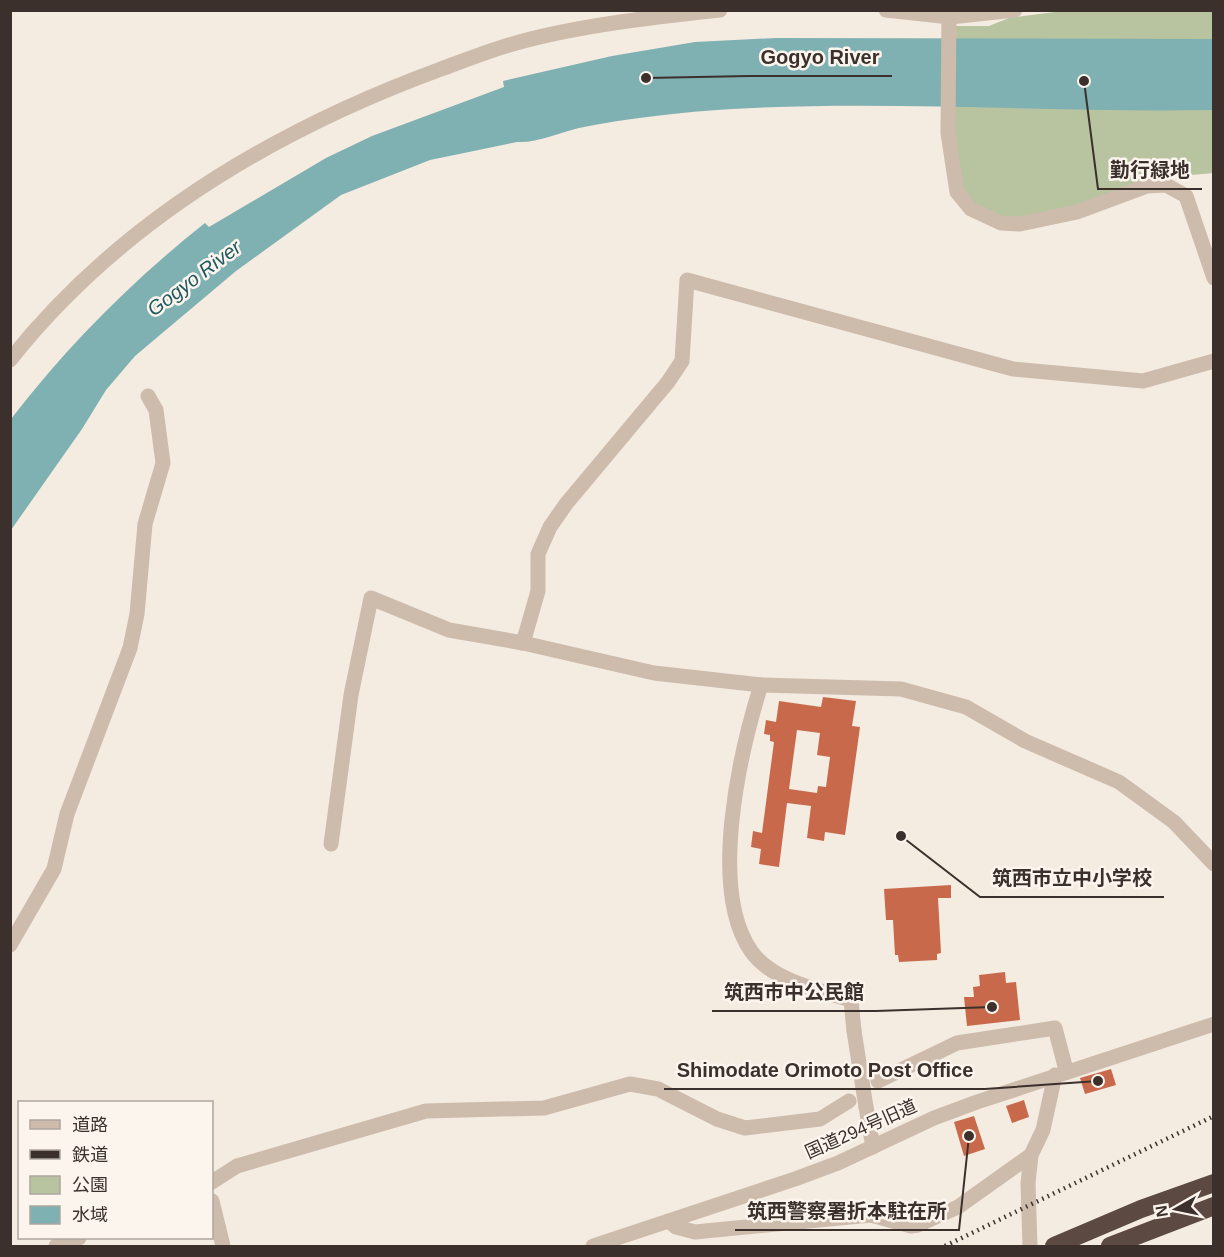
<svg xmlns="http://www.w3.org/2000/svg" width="1224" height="1257" font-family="Helvetica,'Noto Sans JP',sans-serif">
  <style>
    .green { fill: #b8c4a0 }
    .water { fill: #7fb0b2 }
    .building { fill: #c8694b; fill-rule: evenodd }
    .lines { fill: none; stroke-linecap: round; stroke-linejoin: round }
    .minor { stroke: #cdbbac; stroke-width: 15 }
    .highway { stroke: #5c4a42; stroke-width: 18 }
    .rail { stroke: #3b302b; stroke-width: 4.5; stroke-dasharray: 1.5 4.5; stroke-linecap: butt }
    .minor-bridge { stroke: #cdbbac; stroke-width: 15 }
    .labels { text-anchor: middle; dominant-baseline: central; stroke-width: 5; stroke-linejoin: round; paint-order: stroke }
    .street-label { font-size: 18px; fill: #3b302b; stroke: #fbf5ee }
    .water-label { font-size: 20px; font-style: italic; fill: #1f5a5e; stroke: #fbf5ee }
    .leader { fill: none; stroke: #3b302b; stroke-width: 2 }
    .callout-dot { fill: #3b302b; stroke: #fbf5ee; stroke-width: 2 }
    .callout-label { font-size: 20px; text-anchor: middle; font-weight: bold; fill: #3b302b; stroke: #fbf5ee; stroke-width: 5; stroke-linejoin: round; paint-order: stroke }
  </style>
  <rect width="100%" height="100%" fill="#f4ebe1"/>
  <path class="green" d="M1063,11H1213V173C1193,175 1170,176 1150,181C1106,193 988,252 962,189C946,150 954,70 955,26H989L1009,18Z"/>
  <path class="water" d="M775,38L1213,39V110C1053,113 892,100 732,109C684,112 626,118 579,128C558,133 538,143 517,142L430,160L341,195L236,271L135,356L106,390L82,429L11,530V419C68,345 132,281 205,223L209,227L326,158L372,136L504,87L503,81L612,56L695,42Z"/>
  <g class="building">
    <path d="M823,697L856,701L852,726L860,727L845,835L825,832L824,841L807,838L811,806L787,803L779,867L759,864L761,849L751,847L753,831L762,833L774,742L770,741V735L764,734L766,720L776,722L779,701L821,707ZM797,730L820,733L817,755L830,757L826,787L818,786L817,793L789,789Z"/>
    <polygon points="951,885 951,898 938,898 941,953 937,954 937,960 899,962 898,955 895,955 893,920 886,920 884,889"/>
    <polygon points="1005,972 1006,983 1016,982 1020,1020 967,1026 964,997 974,997 973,987 980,986 979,975"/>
    <polygon points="1111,1069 1116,1085 1085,1094 1080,1078"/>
    <polygon points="1024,1100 1029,1117 1012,1123 1006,1106"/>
    <polygon points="974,1116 985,1149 964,1156 954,1122"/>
  </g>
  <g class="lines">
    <g class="minor">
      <polyline points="886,10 950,17 1015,10"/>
      <polyline points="949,10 948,133 957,192 971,209 1001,223 1020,224 1077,212 1147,186 1166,185 1186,196 1214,278"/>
      <path d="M10,360C121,220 275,130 441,69C463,61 486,52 509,45C573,26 654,17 720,10"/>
      <polyline points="523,643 538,591 538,554 550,527 566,504 668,382 682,361 687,280 1013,369 1143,381 1214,361"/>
      <path d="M761,685C740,752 708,889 751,951C772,981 819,990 851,1000L854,1031"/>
      <polyline points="331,844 351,695 371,598 449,630 523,643 654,673 761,685 901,689 966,707 1025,741 1119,782 1174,822 1214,864"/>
      <polyline points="10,945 54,869 67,814 130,648 137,614 145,524 163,463 156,410 148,396"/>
      <polyline points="878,1081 957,1043 1055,1028 1066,1070"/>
      <polyline points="866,1107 873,1147"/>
      <polyline points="212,1182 237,1166 426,1111 544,1108 630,1084 658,1089 717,1119 745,1128 820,1119 849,1101"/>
      <polyline points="212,1201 223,1246"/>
      <polyline points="669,1221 676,1227 695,1232 871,1215 911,1226 918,1225 958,1207 1031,1155"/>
      <polyline points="56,1246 79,1238"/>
      <polyline points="593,1246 795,1179 838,1163 934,1118 977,1102 1214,1024"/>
      <polyline points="1030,1246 1028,1183 1031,1155 1043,1130 1055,1075"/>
    </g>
    <g class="highway">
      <polyline points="1054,1246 1141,1209 1214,1183"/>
      <polyline points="1110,1246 1214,1206"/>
    </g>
    <polyline class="rail" points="945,1246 1214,1116"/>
    <polyline class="minor-bridge" points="854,1031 866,1107"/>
  </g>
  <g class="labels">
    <g class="street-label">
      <text transform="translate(861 1129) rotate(-24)">国道294号旧道</text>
    </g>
    <g class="water-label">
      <text transform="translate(194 278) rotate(-37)">Gogyo River</text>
    </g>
  </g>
  <path class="leader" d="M646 78L749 76H892M1084 81L1098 189H1202M901 836L980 897H1164M992 1007L876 1011H712M1098 1081L985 1089H664M969 1136L959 1230H735"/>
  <g class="callout-dot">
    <circle cx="646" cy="78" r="6"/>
    <circle cx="1084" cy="81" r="6"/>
    <circle cx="901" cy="836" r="6"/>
    <circle cx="992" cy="1007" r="6"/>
    <circle cx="1098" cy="1081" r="6"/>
    <circle cx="969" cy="1136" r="6"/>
  </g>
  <g class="callout-label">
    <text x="820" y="64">Gogyo River</text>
    <text x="1150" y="177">勤行緑地</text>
    <text x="1072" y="885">筑西市立中小学校</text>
    <text x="794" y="999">筑西市中公民館</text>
    <text x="825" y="1077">Shimodate Orimoto Post Office</text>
    <text x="847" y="1218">筑西警察署折本駐在所</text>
  </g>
  <rect width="1224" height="1257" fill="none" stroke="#3b302b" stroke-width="24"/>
  <rect x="18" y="1101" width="195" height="138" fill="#fbf5ee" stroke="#aea6a0" stroke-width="1.5"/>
  <rect x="30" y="1120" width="30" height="9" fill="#cdbbac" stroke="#aea6a0" stroke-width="1.5"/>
  <text x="72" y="1131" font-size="18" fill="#3b302b">道路</text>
  <rect x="30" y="1150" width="30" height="9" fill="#3b302b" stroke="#aea6a0" stroke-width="1.5"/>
  <text x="72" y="1161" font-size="18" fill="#3b302b">鉄道</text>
  <rect x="30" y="1176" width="30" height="18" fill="#b8c4a0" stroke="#aea6a0" stroke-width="1.5"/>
  <text x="72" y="1191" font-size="18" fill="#3b302b">公園</text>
  <rect x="30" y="1206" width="30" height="18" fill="#7fb0b2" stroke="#aea6a0" stroke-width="1.5"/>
  <text x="72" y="1221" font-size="18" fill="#3b302b">水域</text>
  <g transform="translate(1176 1209) rotate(261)" stroke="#fbf5ee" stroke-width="4.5" paint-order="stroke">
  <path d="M0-4.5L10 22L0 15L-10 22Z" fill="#3b302b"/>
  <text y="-9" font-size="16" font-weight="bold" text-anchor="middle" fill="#3b302b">N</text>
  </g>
</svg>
